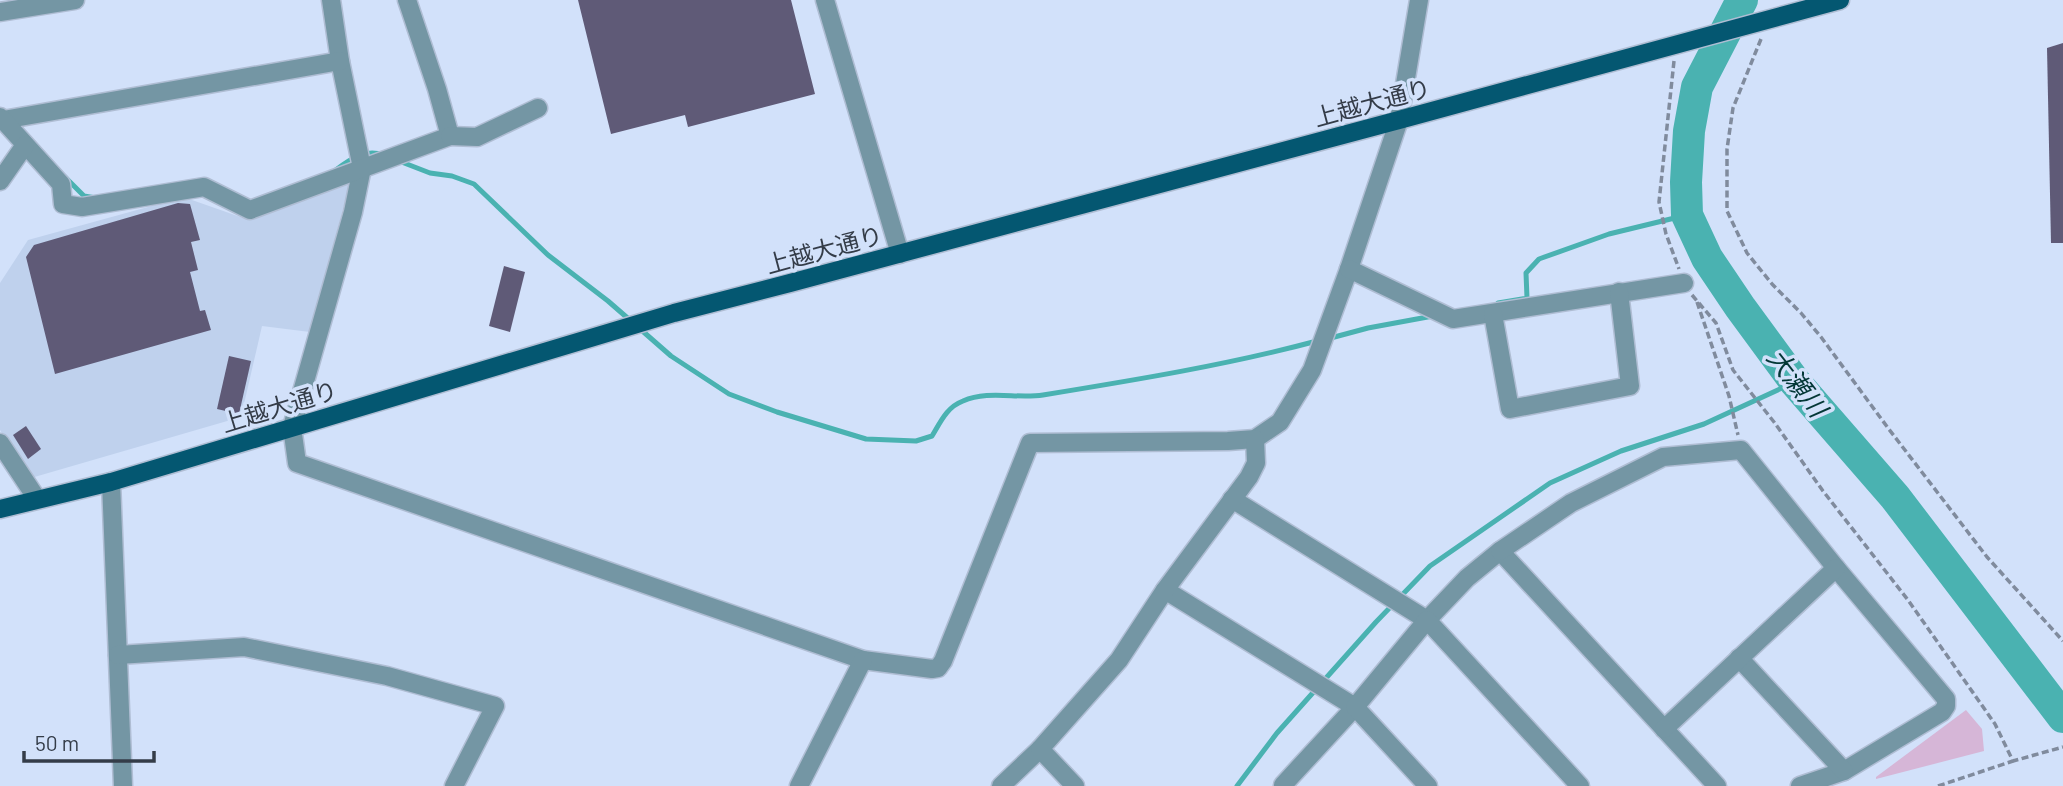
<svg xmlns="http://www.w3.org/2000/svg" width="2063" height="786" font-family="Barlow,'Noto Sans JP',sans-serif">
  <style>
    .built { fill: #bfd1ed }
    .green { fill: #d6b6d7 }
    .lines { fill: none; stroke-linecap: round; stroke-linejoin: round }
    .stream { stroke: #4ab2b1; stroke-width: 5 }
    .river { stroke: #4ab2b1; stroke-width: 32 }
    .building { fill: #5f5a77 }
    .minor-casing { stroke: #afbdd3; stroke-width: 21 }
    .major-casing { stroke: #afbdd3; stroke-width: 21 }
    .path { stroke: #808b9d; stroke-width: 3.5; stroke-dasharray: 7 3.5; stroke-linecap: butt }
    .minor { stroke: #7496a4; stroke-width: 18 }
    .major { stroke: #045771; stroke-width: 18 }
    .labels { text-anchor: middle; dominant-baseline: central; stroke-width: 7; stroke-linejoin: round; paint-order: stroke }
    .street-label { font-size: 24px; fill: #343c48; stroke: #d2e1fa }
    .water-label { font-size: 26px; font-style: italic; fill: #033736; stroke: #d2e1fa }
  </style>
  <rect width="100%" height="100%" fill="#d2e1fa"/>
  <polygon class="built" points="347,180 350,183 310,332 262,326 241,417 31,478 0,430 0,283 28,240 177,199 192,200 249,220"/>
  <polygon class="green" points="1966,710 1982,729 1984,751 1876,779 1876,777"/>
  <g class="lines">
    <g class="stream">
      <polyline points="399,161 430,173 452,176 474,184 548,255 608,301 631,321"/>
      <path d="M333,172C348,161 364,148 383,155"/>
      <polyline points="65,177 84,196 96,198"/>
      <polyline points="1498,303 1527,298 1526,273 1539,259 1609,234 1687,215"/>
      <path d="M639,328L671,356L729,394L777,412L866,439L916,441L932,436C941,421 947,407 963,401C988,390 1017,399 1043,395C1135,380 1227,365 1317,341"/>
      <polyline points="1327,339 1368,328 1433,316"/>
      <polyline points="1237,786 1277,733 1376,622 1430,566 1550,483 1621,451 1704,424 1795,382"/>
    </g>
    <polyline class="river" points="1742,0 1697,87 1689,131 1686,182 1687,215 1707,258 1740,307 1795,382 1895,497 2063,717"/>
  </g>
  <g class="building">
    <polygon points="578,0 791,0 815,94 688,127 685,115 611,134"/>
    <polygon points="2063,43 2063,243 2051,243 2047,48"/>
    <polygon points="178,203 190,204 200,240 191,242 198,270 190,272 200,311 205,310 211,330 55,374 26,257 34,245"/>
    <polygon points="504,266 525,272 510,332 489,326"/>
    <polygon points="229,356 251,361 239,414 217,409"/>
    <polygon points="26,426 41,449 28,459 13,435"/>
  </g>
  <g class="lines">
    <g class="minor-casing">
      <g id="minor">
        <polyline points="331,0 340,61 362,168 353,212 292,427 297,463 863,660 932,669 938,668 943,661 1030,443 1228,441 1255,439 1280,422 1312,370 1349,269 1399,120 1419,0"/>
        <polyline points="825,0 900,254"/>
        <polyline points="0,12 75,0"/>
        <polyline points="0,117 3,120 340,61"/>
        <polyline points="3,120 61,184 63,204 82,207 204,187 250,210 450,136 437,89 407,0"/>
        <polyline points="450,136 477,137 538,108"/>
        <polyline points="0,181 25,145"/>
        <polyline points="1349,269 1453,319 1684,283"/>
        <polyline points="1493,314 1510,409 1630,386 1619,292"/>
        <polyline points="0,443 37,499"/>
        <polyline points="111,482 123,786"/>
        <polyline points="1232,499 1427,620 1467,578 1500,551 1717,786"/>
        <polyline points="1500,551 1571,503 1663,457 1741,450 1836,568 1946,699 1946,706 1942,712 1844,771 1800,786"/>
        <polyline points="1165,590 1355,707 1283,785 1284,786"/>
        <polyline points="118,655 244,647 387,676 495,706 454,786"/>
        <polyline points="1739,658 1844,771"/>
        <polyline points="1664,729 1836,568"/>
        <polyline points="799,786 863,660"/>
        <polyline points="1001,786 1040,749"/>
        <polyline points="1075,786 1040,749 1119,660 1165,590 1249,477 1256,463 1255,439"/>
        <polyline points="1428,786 1355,707 1427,620 1580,786"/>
      </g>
    </g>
    <g class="major-casing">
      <polyline id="major" points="0,509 111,482 674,313 790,283 1399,120 1840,0"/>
    </g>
    <g class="path">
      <polyline points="1761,39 1733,108 1727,149 1727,211 1747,253 1772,284 1801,313 1821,337 1888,428 1987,557 2063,641"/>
      <polyline points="1674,61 1659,202 1666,234 1679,269"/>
      <polyline points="1692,295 1716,323 1733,370 1774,422 1823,491 1908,600 1995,724 2013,761 2063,747"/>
      <polyline points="1697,302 1729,396 1738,435"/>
      <polyline points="1938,786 2013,761"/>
    </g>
    <use href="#minor" class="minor"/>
    <use href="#major" class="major"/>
  </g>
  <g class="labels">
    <g class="street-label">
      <text transform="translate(1372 102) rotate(-15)">上越大通り</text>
      <text transform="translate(824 249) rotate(-15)">上越大通り</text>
      <text transform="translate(279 406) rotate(-17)">上越大通り</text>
    </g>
    <g class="water-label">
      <text transform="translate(1798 382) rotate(52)">大瀬川</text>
    </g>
  </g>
  <path d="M24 751v10h130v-10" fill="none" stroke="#343c48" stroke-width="3.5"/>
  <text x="35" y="751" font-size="21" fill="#343c48" stroke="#d2e1fa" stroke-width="5" paint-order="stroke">50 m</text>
</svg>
